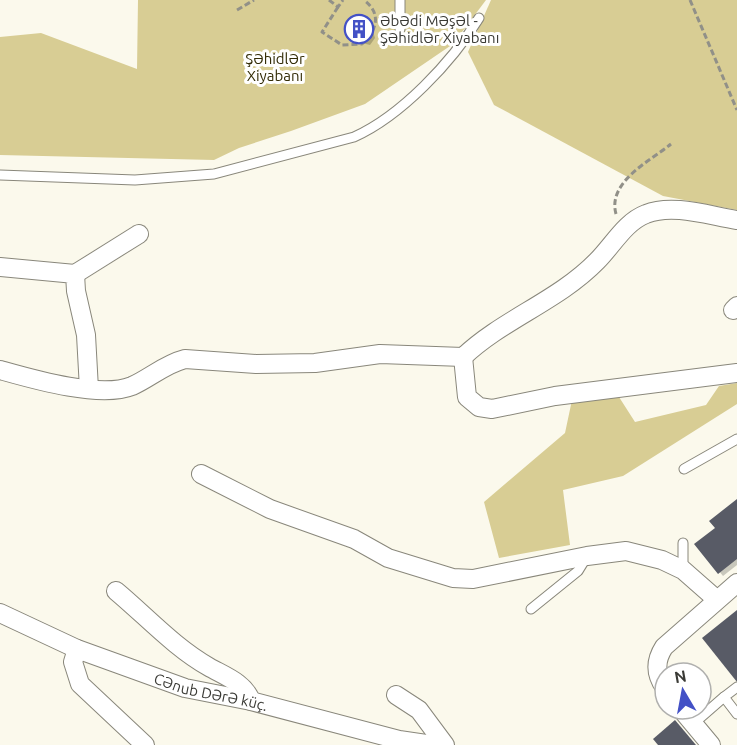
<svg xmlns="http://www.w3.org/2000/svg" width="737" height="745" font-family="Ubuntu,sans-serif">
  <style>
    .green { fill: #d8cd94 }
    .shadow { fill: #0003 }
    .building { fill: #585b66 }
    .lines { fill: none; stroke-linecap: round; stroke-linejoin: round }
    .service-casing { stroke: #89877b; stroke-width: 11 }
    .minor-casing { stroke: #89877b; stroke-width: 20 }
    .path { stroke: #919088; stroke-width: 3; stroke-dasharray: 6 3; stroke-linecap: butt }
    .service { stroke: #fff; stroke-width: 9 }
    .minor { stroke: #fff; stroke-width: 18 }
    .labels { text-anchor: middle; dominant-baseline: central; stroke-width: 6; stroke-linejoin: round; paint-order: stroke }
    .poi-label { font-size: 15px; fill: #3a3a35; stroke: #fff; text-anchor: start }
    .park-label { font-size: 15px; fill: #322b06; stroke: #fff }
    .street-label { font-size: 15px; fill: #3a3a35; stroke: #fff }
  </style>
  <rect width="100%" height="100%" fill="#fbf9ec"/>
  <g class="green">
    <polygon points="138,0 486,0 453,44 365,104 291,131 239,148 214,160 0,155 0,37 41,33 137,69"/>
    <polygon points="491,0 737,0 737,210 663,196 494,105 468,52"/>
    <polygon points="737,383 737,404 623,476 563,490 570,545 499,558 484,502 565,433 572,400 619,397 635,422 706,405 719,386"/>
  </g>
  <g class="shadow">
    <polygon points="365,23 373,31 375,38 370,45 362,43 354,35"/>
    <polygon points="737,501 737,565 723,576 697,544 717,529"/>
  </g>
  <g class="building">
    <polygon points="357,19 366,21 368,31 362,38 353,36 350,26"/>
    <polygon points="737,499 737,559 718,574 694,544 715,528 709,521"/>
    <polygon points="737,610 737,682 702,638"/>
    <polygon points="675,720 696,745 658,745 653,739"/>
  </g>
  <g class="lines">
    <g class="service-casing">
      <g id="service">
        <polyline points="400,29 400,0"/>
        <path d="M0,175L135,180L214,174L354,137C401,116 452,62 479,18"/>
        <polyline points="684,469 737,439"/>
        <polyline points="683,570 683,543"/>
        <polyline points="531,609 578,571 586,558"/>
        <polyline points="737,687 724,697 737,714"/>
        <polyline points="693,724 724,697"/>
      </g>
    </g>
    <g class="minor-casing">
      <g id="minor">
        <polyline points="0,267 75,274 76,291 86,335 89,389"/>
        <polyline points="75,274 139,234"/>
        <polyline points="733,310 737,306"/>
        <polyline points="463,357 467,397 479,407 492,409 555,396 737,373"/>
        <path d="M0,370C32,379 100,399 132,386C150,378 165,364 185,359L256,364L315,363L380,354L463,357C503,319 558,301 597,261C613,245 625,222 646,214C673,203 710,216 737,220"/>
        <polyline points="201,474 270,509 354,539 388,558 453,578 473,579 587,556 626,551 662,560 683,570 716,599"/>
        <path d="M116,591C146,616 175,648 209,667C225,676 245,683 251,701"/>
        <path id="s1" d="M0,613L77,649L185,688L251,701L399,740L433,745"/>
        <polyline points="77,649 73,662 80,684 145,745"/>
        <path d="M665,688C655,674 655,661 664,647L737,583"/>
        <polyline points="396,695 419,710 445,745"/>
        <polyline points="681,709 711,745"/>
      </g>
    </g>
    <g class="path">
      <polyline points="329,0 338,7 343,0"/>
      <polyline points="690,0 737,110"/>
      <path d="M338,7L322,32L342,45L362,44C377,30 382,14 364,0"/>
      <polyline points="237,10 254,0"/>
      <path d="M616,214C607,182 650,161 671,144"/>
    </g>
    <use href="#service" class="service"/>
    <use href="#minor" class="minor"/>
  </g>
  <defs>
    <g id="building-ring" transform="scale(1.5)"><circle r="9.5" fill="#fff" stroke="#4351c6" stroke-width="1.5"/><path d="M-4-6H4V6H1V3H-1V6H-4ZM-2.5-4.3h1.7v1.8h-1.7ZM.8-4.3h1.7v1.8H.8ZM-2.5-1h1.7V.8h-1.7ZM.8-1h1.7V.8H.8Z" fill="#4351c6"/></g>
  </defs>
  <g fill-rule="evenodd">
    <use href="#building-ring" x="359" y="29"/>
  </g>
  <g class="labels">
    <g class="poi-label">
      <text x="380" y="20">Əbədi Məşəl -<tspan x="380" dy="17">Şəhidlər Xiyabanı</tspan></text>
    </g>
    <g class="park-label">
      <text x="275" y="58">Şəhidlər<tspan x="275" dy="17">Xiyabanı</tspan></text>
    </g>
    <g class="street-label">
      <text stroke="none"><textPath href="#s1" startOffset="226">Cənub Dərə küç.</textPath></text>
    </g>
  </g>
  <g transform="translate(683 691) rotate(350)"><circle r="28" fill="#ffffff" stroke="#b0b0ae" stroke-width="1.5"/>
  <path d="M0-4.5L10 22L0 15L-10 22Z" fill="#4351c6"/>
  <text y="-9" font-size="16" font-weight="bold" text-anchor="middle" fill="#3a3a35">N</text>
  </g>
</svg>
